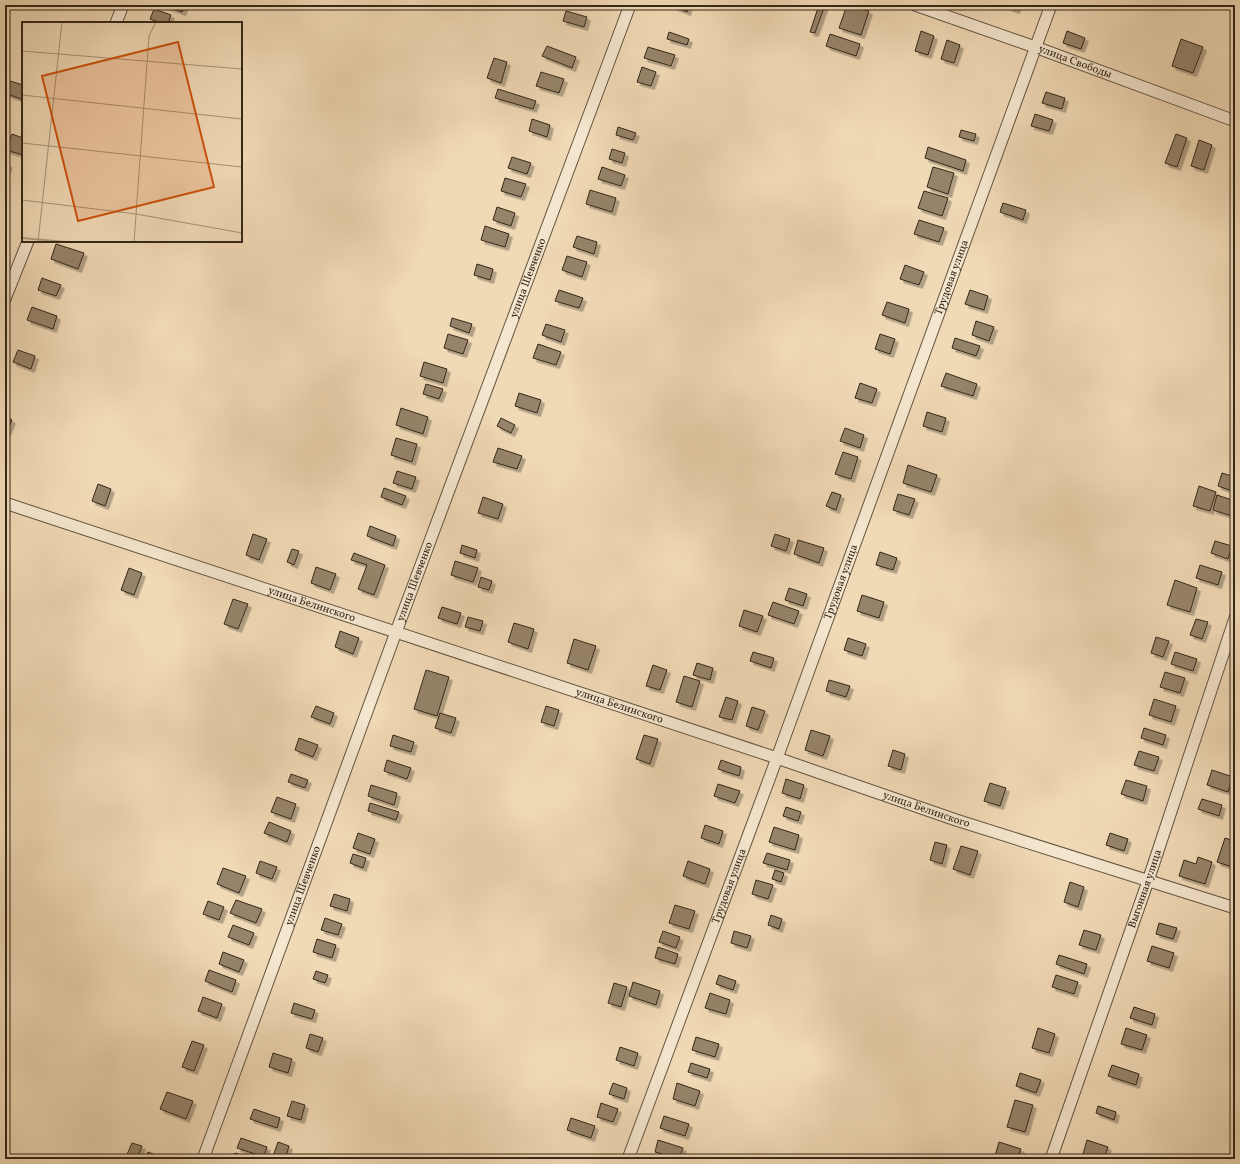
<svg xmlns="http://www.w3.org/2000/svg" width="1240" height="1164" font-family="Vollkorn,serif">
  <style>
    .building { fill: #96846a; stroke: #352719; filter: url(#shadow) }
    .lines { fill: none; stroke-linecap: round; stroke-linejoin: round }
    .street-casing { stroke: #645440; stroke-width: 13 }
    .street { stroke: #f5e6cf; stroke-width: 11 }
    .labels { text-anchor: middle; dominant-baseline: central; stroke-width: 3.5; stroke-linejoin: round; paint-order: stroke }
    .street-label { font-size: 11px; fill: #352719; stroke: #f5e6cf }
    .inset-river { fill: none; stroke: #b09c80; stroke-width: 2 }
    .inset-road { fill: none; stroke: #a59277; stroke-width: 1 }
    .view { fill: #cd520e; fill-opacity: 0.15; stroke: #cd520e; stroke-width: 2 }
    .inset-edge { fill: none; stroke: #352719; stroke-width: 2 }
  </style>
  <defs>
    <filter id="shadow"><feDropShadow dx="3.5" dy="3.5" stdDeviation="0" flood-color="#0004"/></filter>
  </defs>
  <rect width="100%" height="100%" fill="#f0d9b5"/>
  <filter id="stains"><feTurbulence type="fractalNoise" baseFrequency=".005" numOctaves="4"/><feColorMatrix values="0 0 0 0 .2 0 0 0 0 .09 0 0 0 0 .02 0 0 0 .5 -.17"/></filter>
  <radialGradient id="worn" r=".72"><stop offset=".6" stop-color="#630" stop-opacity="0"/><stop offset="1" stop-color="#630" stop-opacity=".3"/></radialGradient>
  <g class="building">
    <polygon points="163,5 185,5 182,12"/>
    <polygon points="670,5 689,5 687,12"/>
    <polygon points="819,5 825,5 815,33 810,32"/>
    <polygon points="847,5 869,11 861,35 839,28"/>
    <polygon points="1002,5 1018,5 1016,10"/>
    <polygon points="154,9 171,15 168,23 161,23 150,19"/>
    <polygon points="566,11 587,17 584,27 563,21"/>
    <polygon points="921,31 934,36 928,55 915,51"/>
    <polygon points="1067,31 1085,38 1081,49 1063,43"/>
    <polygon points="669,32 689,39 687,45 667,39"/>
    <polygon points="830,34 860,44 856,56 826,46"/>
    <polygon points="1181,39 1203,47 1193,73 1172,66"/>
    <polygon points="947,40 960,45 954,63 941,59"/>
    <polygon points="547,46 576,57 572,68 542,56"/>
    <polygon points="648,47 675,55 671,66 644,58"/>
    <polygon points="494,58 507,62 501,83 487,78"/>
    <polygon points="642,67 656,72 651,86 637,82"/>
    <polygon points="541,72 564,79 559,93 536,86"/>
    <polygon points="7,80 23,85 23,100 5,93 5,85"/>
    <polygon points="498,89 536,101 533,109 495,98"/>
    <polygon points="1046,92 1065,98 1062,109 1042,103"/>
    <polygon points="1035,114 1053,120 1049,131 1031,126"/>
    <polygon points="532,119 550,125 547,137 529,131"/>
    <polygon points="618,127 636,133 633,140 616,135"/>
    <polygon points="961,130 976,134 974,141 959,137"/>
    <polygon points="12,134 23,138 23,155 6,150"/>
    <polygon points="1176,134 1187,138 1177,167 1165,163"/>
    <polygon points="1199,140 1212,145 1204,170 1191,166"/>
    <polygon points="928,147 966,160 963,171 925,158"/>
    <polygon points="612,149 625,153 622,163 609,159"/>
    <polygon points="512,157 531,163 527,174 508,168"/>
    <polygon points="5,163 9,164 5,174"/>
    <polygon points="602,167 625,175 621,186 598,179"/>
    <polygon points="933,167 954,173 948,194 927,187"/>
    <polygon points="505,178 526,184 521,197 501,191"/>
    <polygon points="590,190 616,198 612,212 586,204"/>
    <polygon points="924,191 948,198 942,216 918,208"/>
    <polygon points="1003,203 1026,210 1023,220 1000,212"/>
    <polygon points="497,207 515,213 511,226 493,220"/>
    <polygon points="919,220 944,228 939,242 914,234"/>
    <polygon points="485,226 509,234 505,247 481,240"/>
    <polygon points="577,236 597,242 594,254 573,247"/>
    <polygon points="56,244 84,253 78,269 51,259"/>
    <polygon points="567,256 587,262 582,277 562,270"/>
    <polygon points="477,264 493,269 490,280 474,275"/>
    <polygon points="905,265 924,272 919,285 900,279"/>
    <polygon points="42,278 61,285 56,296 38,290"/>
    <polygon points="559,290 583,298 579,308 555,301"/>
    <polygon points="970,290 988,296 984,310 965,304"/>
    <polygon points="887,302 909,309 905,323 882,315"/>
    <polygon points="32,307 57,316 53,329 27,320"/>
    <polygon points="452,318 472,324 469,333 450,326"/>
    <polygon points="976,321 994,327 989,341 972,335"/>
    <polygon points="546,324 565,330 561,342 542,335"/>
    <polygon points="448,334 468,340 463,354 444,348"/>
    <polygon points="880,334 895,339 890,354 875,349"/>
    <polygon points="955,338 980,346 976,356 952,348"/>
    <polygon points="538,344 561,352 556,365 533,358"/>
    <polygon points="18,350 35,356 31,369 13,362"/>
    <polygon points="424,362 447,369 443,383 420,376"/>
    <polygon points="946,373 977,384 973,396 941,386"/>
    <polygon points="860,383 877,389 872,403 855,398"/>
    <polygon points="426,384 443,389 439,399 423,394"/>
    <polygon points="519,393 541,400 537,413 515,406"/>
    <polygon points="401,408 428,417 423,434 396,425"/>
    <polygon points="927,412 946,418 942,432 923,426"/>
    <polygon points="5,417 12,420 7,432 5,431"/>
    <polygon points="501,418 515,425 511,433 497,426"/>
    <polygon points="845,428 864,435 860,448 840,441"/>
    <polygon points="396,438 417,444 412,462 391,455"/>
    <polygon points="498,448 522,456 517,469 493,462"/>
    <polygon points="843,452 858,457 851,479 835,474"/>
    <polygon points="908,465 937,475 931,492 903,483"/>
    <polygon points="397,471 416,477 412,489 393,483"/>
    <polygon points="1222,473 1235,477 1235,492 1218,486"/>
    <polygon points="98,484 111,489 105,506 92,501"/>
    <polygon points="1199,486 1216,492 1210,511 1193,506"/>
    <polygon points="384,488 406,496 402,505 381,497"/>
    <polygon points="832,492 841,495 836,510 826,506"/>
    <polygon points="898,494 915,499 909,515 893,510"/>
    <polygon points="1217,495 1235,501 1235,517 1213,510"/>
    <polygon points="483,497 503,504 498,519 478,513"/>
    <polygon points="370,526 396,536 393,546 367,536"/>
    <polygon points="253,534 267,539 259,560 246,555"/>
    <polygon points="775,534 790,539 786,551 771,546"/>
    <polygon points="798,540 824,548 819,563 794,554"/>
    <polygon points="1215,541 1232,546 1228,559 1211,553"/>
    <polygon points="462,545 477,550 475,558 460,553"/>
    <polygon points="292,549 299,551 294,565 287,562"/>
    <polygon points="880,552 897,558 893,570 876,565"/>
    <polygon points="354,553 385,565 374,595 358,589 367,565 351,560"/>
    <polygon points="455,561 478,568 473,582 451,575"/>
    <polygon points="1200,565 1222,572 1218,585 1196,578"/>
    <polygon points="316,567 336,574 330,590 311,583"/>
    <polygon points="129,568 142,573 134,595 121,590"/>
    <polygon points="481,577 492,581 489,590 478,587"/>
    <polygon points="1175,580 1197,588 1190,612 1167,605"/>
    <polygon points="789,588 807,594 803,606 785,600"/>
    <polygon points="862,595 884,602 879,618 857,611"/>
    <polygon points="233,599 248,604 238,629 224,624"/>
    <polygon points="773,602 799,611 794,624 768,615"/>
    <polygon points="442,607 461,613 457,624 438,618"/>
    <polygon points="744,610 763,616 757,632 739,626"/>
    <polygon points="468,617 483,621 480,631 465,627"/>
    <polygon points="1196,619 1208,622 1202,639 1190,635"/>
    <polygon points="514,623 534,629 528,649 508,642"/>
    <polygon points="340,631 359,638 353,654 335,647"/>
    <polygon points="1156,637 1169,641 1163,657 1151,653"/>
    <polygon points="848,638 866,644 862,656 844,650"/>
    <polygon points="574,639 596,646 588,670 567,663"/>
    <polygon points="753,652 774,658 771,668 750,661"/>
    <polygon points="1175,652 1197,659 1193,671 1171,664"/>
    <polygon points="697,663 713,668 710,680 693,675"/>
    <polygon points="653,665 667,670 660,690 646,686"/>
    <polygon points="426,670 449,677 437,716 414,709"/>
    <polygon points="1165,672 1185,678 1180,693 1160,687"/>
    <polygon points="684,676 700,681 692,707 676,702"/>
    <polygon points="829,680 850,686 846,697 826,691"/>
    <polygon points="1235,688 1235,702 1231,701"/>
    <polygon points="726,697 738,701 732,720 719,717"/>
    <polygon points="1154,699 1176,706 1171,722 1149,715"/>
    <polygon points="316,706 334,713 330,724 311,717"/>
    <polygon points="546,706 559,710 554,726 541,722"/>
    <polygon points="752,707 765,711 758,730 746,726"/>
    <polygon points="440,713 456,718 451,733 435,728"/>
    <polygon points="1144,728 1166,735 1163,745 1141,738"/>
    <polygon points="811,730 830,736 823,756 805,750"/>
    <polygon points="393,735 414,742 411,752 390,746"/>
    <polygon points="644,735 658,739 650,764 636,759"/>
    <polygon points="299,738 318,745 313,757 295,750"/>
    <polygon points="893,750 905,754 901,770 888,766"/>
    <polygon points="1139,751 1159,757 1154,771 1134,765"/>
    <polygon points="387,760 411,768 407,779 384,771"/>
    <polygon points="721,760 741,767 739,776 718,769"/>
    <polygon points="1212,770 1233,777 1228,792 1207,785"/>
    <polygon points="291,774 308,780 305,788 288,782"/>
    <polygon points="786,779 804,785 800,799 782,793"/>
    <polygon points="1126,780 1147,786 1143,801 1121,794"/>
    <polygon points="990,783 1006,788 1000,806 984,801"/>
    <polygon points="718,784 740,791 735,803 714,796"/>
    <polygon points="371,785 397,793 394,805 368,796"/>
    <polygon points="277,797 296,804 291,819 271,812"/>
    <polygon points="1202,799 1222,805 1219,816 1198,809"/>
    <polygon points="370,803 399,812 396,820 368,811"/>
    <polygon points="786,807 801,812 798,821 783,816"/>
    <polygon points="269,822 291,831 287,842 264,833"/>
    <polygon points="705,825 723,831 719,844 701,838"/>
    <polygon points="774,827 799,835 795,850 769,842"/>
    <polygon points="358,833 375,839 370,854 353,848"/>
    <polygon points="1110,833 1128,839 1124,851 1106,845"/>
    <polygon points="1225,838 1235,841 1235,868 1217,862"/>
    <polygon points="935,842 947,845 942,864 930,860"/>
    <polygon points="961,846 978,851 970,875 953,869"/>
    <polygon points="767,853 790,860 787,870 763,863"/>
    <polygon points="353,854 366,858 363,868 350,863"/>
    <polygon points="1198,857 1212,862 1205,884 1179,876 1184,860 1196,864"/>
    <polygon points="260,861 277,867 272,879 256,873"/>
    <polygon points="688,861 710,869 705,884 683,876"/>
    <polygon points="223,868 246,876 239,893 217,884"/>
    <polygon points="775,870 784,873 781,882 772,879"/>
    <polygon points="756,880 773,885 768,899 752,894"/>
    <polygon points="1070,882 1084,887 1078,907 1064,902"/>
    <polygon points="334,894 350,899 347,911 330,906"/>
    <polygon points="236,900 262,909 256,923 230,913"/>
    <polygon points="208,901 224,907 219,920 203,914"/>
    <polygon points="675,905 695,911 689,929 669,923"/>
    <polygon points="771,915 782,919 779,929 768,925"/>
    <polygon points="325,918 342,924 338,935 321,930"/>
    <polygon points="1159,923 1177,928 1173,939 1156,934"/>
    <polygon points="233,925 254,933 249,945 228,937"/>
    <polygon points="1084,930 1101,935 1096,950 1079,945"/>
    <polygon points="663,931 680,937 676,948 659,942"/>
    <polygon points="734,931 751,936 747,948 731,943"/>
    <polygon points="317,939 336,945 332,958 313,952"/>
    <polygon points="1152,946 1174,953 1169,968 1147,961"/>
    <polygon points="658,947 678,954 675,964 655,958"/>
    <polygon points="223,952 244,960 239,972 219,964"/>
    <polygon points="1059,955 1087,964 1084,974 1056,964"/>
    <polygon points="209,970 236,980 232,992 205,981"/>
    <polygon points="316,971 328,975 325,983 313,979"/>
    <polygon points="719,975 736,981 733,990 716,984"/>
    <polygon points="1056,975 1078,982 1074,994 1052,987"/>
    <polygon points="633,982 660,991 656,1005 629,996"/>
    <polygon points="614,983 627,987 621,1007 608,1003"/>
    <polygon points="710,993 730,1000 726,1014 705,1008"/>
    <polygon points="203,997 222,1004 217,1018 198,1011"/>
    <polygon points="294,1003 315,1010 312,1019 291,1013"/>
    <polygon points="1134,1007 1155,1014 1152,1025 1130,1018"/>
    <polygon points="1038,1028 1055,1034 1049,1053 1032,1048"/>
    <polygon points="1126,1028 1147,1035 1142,1050 1121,1044"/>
    <polygon points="310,1034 323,1038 318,1052 306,1048"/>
    <polygon points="696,1037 719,1044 715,1057 692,1050"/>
    <polygon points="192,1041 204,1045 194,1071 182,1067"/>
    <polygon points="620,1047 638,1053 634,1066 616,1060"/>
    <polygon points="273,1053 292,1059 288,1073 269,1067"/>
    <polygon points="691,1063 710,1069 707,1078 688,1072"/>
    <polygon points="1112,1065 1139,1074 1136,1085 1108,1076"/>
    <polygon points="1020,1073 1041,1080 1036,1093 1016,1086"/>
    <polygon points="613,1083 627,1088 624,1099 609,1094"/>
    <polygon points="677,1083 700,1091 695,1106 673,1099"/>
    <polygon points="167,1092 193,1101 186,1119 160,1109"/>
    <polygon points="1015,1100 1033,1105 1025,1132 1007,1127"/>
    <polygon points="292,1101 305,1105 301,1120 287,1116"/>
    <polygon points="601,1103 618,1109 613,1122 597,1117"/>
    <polygon points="1098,1106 1116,1112 1114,1120 1096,1113"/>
    <polygon points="254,1109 280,1118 277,1128 250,1119"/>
    <polygon points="664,1116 689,1124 685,1136 660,1128"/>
    <polygon points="571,1118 595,1126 591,1138 567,1130"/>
    <polygon points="241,1138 267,1147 264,1157 237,1148"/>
    <polygon points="658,1140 683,1148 679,1159 655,1152"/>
    <polygon points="1087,1140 1108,1147 1104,1159 1098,1159 1083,1154"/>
    <polygon points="278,1142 289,1146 285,1159 272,1159"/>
    <polygon points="999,1142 1021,1149 1017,1159 1005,1159 995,1156"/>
    <polygon points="132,1143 142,1146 137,1159 125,1159"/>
    <polygon points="148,1152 166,1159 145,1159"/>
    <polygon points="235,1153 254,1159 233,1159"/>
  </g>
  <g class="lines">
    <g class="street-casing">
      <g id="street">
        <path id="s1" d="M915,5L1035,47L1235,121"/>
        <polyline points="116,23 123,5"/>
        <polyline points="5,299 28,241"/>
        <path id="s2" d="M5,503L777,758L956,820L1235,908"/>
        <path id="s3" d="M203,1159L396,632L630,5"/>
        <path id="s4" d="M628,1159L777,758L1051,5"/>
        <path id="s5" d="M1051,1159L1148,881L1235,618"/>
      </g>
    </g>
    <use href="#street" class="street"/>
  </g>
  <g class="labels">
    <g class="street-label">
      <text stroke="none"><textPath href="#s1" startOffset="170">улица Свободы</textPath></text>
      <text stroke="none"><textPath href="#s3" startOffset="939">улица Шевченко</textPath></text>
      <text stroke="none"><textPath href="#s4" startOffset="939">Трудовая улица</textPath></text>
      <text stroke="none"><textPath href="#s3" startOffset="615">улица Шевченко</textPath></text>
      <text stroke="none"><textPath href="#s4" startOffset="615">Трудовая улица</textPath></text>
      <text stroke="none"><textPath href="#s2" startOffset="323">улица Белинского</textPath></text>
      <text stroke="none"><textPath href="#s2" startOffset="647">улица Белинского</textPath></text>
      <text stroke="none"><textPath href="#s2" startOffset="971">улица Белинского</textPath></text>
      <text stroke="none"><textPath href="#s3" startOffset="291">улица Шевченко</textPath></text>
      <text stroke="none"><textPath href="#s4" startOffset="291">Трудовая улица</textPath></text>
      <text stroke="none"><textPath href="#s5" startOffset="286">Выгонная улица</textPath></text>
    </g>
  </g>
  <g transform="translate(22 22)">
    <rect width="220" height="220" fill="#f0d9b5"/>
    <path class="inset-river" d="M0,216L44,220"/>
    <path class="inset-road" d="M0,29L220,47M0,73L220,97M0,121L220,145M0,178L114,192L220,211M16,220L40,0M112,220L127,14L134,0"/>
    <path class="view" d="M156,20L192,165L56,199L20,54Z"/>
    <rect width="220" height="220" class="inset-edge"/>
  </g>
  <rect width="1240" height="1164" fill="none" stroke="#f0d9b5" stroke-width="20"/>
  <rect x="6" y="6" width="1228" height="1152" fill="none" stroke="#352719" stroke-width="2"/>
  <rect x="10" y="10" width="1220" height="1144" fill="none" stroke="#352719"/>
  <rect width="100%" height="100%" filter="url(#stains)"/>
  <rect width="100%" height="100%" fill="url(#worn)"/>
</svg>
